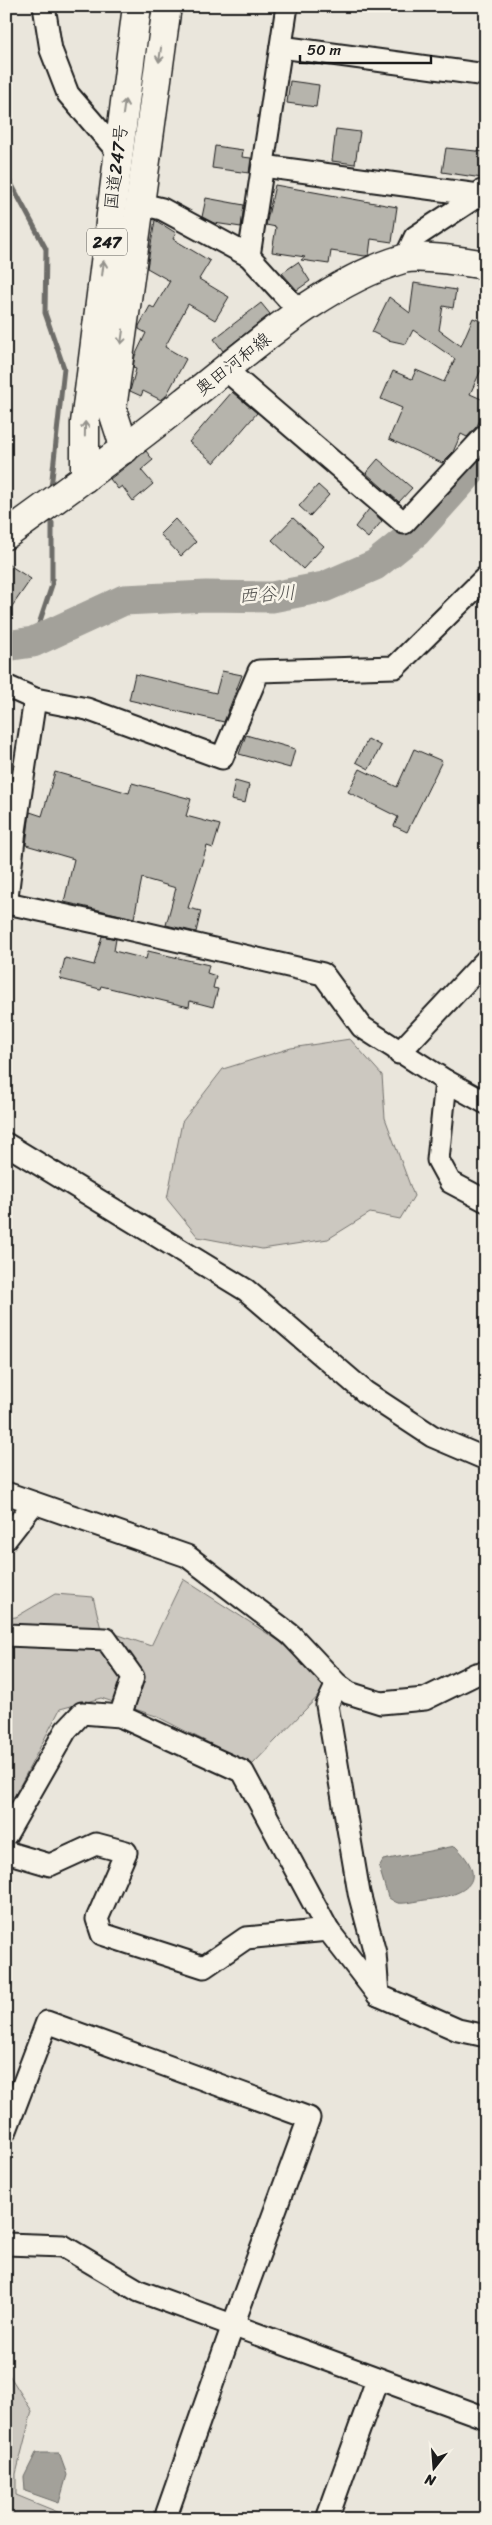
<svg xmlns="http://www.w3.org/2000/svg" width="492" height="2525" font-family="Sriracha,'Klee One',sans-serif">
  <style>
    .green { fill: #ccc8c0; stroke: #74726e }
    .water { fill: #a3a19a; stroke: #6d6c68 }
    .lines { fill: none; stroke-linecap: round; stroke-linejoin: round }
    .stream { stroke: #6d6c68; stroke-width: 5 }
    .river { stroke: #a3a19a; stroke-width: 31 }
    .building { fill: #b6b4ac; stroke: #1c1c1c }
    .minor-casing { stroke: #1c1c1c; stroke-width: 25 }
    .secondary-casing { stroke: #1c1c1c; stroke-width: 31 }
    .trunk-casing { stroke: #1c1c1c; stroke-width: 31 }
    .minor { stroke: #f7f3e8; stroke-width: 21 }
    .secondary { stroke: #f7f3e8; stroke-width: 28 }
    .trunk { stroke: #f7f3e8; stroke-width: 28 }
    .oneway { stroke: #94928c }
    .labels { text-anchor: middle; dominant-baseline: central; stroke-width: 5; stroke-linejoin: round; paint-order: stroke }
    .shield { fill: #f7f3e8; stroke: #5e5c59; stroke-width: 1 }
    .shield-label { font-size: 16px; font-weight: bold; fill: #1c1c1c }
    .street-label { font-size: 18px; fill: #1c1c1c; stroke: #f7f3e8 }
    .water-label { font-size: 19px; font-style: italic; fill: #52514e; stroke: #f7f3e8 }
  </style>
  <rect width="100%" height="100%" fill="#eae6dc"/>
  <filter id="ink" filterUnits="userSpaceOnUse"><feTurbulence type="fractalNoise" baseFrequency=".02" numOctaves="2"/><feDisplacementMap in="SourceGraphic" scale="10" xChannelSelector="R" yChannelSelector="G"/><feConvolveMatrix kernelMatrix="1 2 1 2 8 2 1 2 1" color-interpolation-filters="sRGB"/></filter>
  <g filter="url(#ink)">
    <g class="green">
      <polygon points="350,1039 382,1075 385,1118 414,1196 400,1219 370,1213 328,1239 262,1249 198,1237 167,1199 182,1122 223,1069 291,1048"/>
      <polygon points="183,1579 279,1641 328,1686 252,1765 156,1716 101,1698 60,1709 14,1797 6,1793 6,1618 16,1617 55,1594 93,1597 101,1629 151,1646"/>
      <polygon points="6,2370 32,2411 16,2474 16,2495 65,2515 65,2519 6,2519"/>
    </g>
    <g class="water">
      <path d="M455,1846C492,1882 464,1896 425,1900C417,1901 405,1904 398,1903C395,1902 390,1899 388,1897L379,1867L383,1860Z"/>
      <polygon points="36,2453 59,2453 67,2475 59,2503 25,2491 24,2477"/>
    </g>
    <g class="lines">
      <g class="stream">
        <polyline points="6,174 46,249 45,313 64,368 51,488"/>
        <polyline points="33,642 52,585 52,523"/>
      </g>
      <polyline class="river" points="6,646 33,642 124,600 206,596 272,597 324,587 375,565 416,532 486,454"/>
    </g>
    <g class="building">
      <polygon points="290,81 319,85 316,107 287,103"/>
      <polygon points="336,129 360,132 355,164 332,161"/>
      <polygon points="215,146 243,150 242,157 251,158 249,173 212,168"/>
      <polygon points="446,148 486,152 482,178 442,172"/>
      <polygon points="275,185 397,207 392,242 371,239 369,255 365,256 331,251 329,264 301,260 305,257 272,252 276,227 266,225"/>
      <polygon points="206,198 244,205 241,227 214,223 202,217"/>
      <polygon points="155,220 176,233 173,239 210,261 199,279 229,297 215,320 188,304 165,347 186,359 166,396 161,400 143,391 141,396 130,391 136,369 133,368 135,356 146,333 139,329 139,326 150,306 154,308 170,281 147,268"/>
      <polygon points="298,262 310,281 297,290 282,273"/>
      <polygon points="414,283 456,290 453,308 443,306 439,330 461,346 473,318 486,323 486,369 482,368 470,394 486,401 486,418 482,416 477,426 467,437 461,434 453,452 442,463 389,439 402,408 381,399 393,371 412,379 416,370 444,382 455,359 413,330 406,344 388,340 372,332 389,297 410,313"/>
      <polygon points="261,303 270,314 223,351 214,339"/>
      <polygon points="232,392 257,413 214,463 189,442"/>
      <polygon points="146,451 153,460 141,470 153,484 133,501 122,486 118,489 110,479"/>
      <polygon points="378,459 412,488 399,502 366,473"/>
      <polygon points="318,485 329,495 310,516 299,506"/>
      <polygon points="369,509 382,521 368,538 355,527"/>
      <polygon points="293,518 324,546 303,569 272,540"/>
      <polygon points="175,519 196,542 181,556 160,534"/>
      <polygon points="6,563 31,579 6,615"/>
      <polygon points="222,671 242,675 224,722 129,700 135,674 216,693"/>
      <polygon points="246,735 295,749 290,768 239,754"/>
      <polygon points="368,739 381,746 369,769 356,762"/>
      <polygon points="414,749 442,761 407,832 394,826 398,817 348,792 360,769 397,787"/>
      <polygon points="55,772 129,793 132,783 191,799 186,816 220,825 213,848 207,846 188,908 201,911 196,932 166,925 176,888 145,879 142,878 134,918 64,902 74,859 26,845 30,812 42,816"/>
      <polygon points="235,781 249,785 245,803 231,800"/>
      <polygon points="102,936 116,939 114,951 146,959 148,951 209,965 207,973 216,976 213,988 218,989 213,1007 190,1001 189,1007 101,986 100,989 60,979 65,958 94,965"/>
    </g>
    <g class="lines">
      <g class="minor-casing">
        <g id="minor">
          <polyline points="44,6 51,50 68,94 118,152"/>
          <polyline points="281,47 486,75"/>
          <polyline points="263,166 479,195"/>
          <polyline points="141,204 162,209 249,256 300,312"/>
          <polyline points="249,256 287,6"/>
          <polyline points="405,258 415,237 479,195 482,191"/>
          <polyline points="226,370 404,523 486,435"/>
          <polyline points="6,686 35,699 87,709 222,758 259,671 395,667 486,577"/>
          <polyline points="7,903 123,928 323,974 362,1027 446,1081 486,1103"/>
          <polyline points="6,905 15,831 35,699"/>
          <polyline points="399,1053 486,960"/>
          <polyline points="446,1081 438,1160 450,1182 486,1201"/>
          <polyline points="6,1144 246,1290 365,1392 432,1436 486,1459"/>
          <polyline points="6,1493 187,1556 291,1635 337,1684 349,1693 381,1703 425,1699 476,1674 486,1672"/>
          <polyline points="6,1539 34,1503"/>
          <polyline points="6,1635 106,1639 133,1677 120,1716"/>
          <polyline points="337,1684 327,1705 359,1893 375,1953 378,1995 458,2030 486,2036"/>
          <polyline points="6,1835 66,1730 82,1713 120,1716 243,1772 328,1930 378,1995"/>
          <polyline points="6,1852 50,1865 96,1844 126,1852 97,1919 102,1934 204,1967 246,1938 328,1930"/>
          <polyline points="6,2130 47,2022 309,2118 233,2325 167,2513"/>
          <polyline points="6,2244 63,2246 139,2291 486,2418"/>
          <polyline points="327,2519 377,2380"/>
        </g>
      </g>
      <g class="secondary-casing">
        <path id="secondary" d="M6,535C67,491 127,448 185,401C251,350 322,283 403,259C421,254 466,262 486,265"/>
      </g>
      <g class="trunk-casing">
        <g id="trunk">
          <polyline points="125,449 112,409 167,6"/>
          <polyline points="85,478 85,423 137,6"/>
        </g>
      </g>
      <use href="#minor" class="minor"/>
      <use href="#secondary" class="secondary"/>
      <use href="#trunk" class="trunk"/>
    </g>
    <defs><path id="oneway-shaft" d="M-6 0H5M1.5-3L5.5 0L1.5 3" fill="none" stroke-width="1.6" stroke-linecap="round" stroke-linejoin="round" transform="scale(1.25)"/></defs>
    <g class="oneway">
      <use href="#oneway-shaft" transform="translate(160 55) rotate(98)"/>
      <use href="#oneway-shaft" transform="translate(124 107) rotate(-82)"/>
      <use href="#oneway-shaft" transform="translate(103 268) rotate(-83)"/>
      <use href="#oneway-shaft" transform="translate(122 337) rotate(98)"/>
      <use href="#oneway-shaft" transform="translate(85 429) rotate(-89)"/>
    </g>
  </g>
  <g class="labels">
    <rect class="shield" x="87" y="228.5" width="40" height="27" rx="4"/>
    <g class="shield-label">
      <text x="107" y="242">247</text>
    </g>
    <g class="street-label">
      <text transform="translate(116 167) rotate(-83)">国道247号</text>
      <text transform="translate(233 364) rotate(-38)">奥田河和線</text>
    </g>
    <g class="water-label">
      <text transform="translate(267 594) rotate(-4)">西谷川</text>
    </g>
  </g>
  <rect width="492" height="2525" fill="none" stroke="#f7f3e8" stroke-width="25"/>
  <rect x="12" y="12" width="467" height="2500" fill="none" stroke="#1c1c1c" stroke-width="2" filter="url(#ink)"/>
  <g transform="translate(434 2468) rotate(197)" stroke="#f7f3e8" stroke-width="4" paint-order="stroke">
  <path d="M0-4L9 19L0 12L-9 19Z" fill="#1c1c1c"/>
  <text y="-8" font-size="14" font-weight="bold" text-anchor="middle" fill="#1c1c1c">N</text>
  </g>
  <path d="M300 55v8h131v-8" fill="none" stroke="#1c1c1c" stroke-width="2.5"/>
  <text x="307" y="55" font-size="15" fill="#1c1c1c" stroke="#f7f3e8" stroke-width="4" paint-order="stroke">50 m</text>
</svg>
